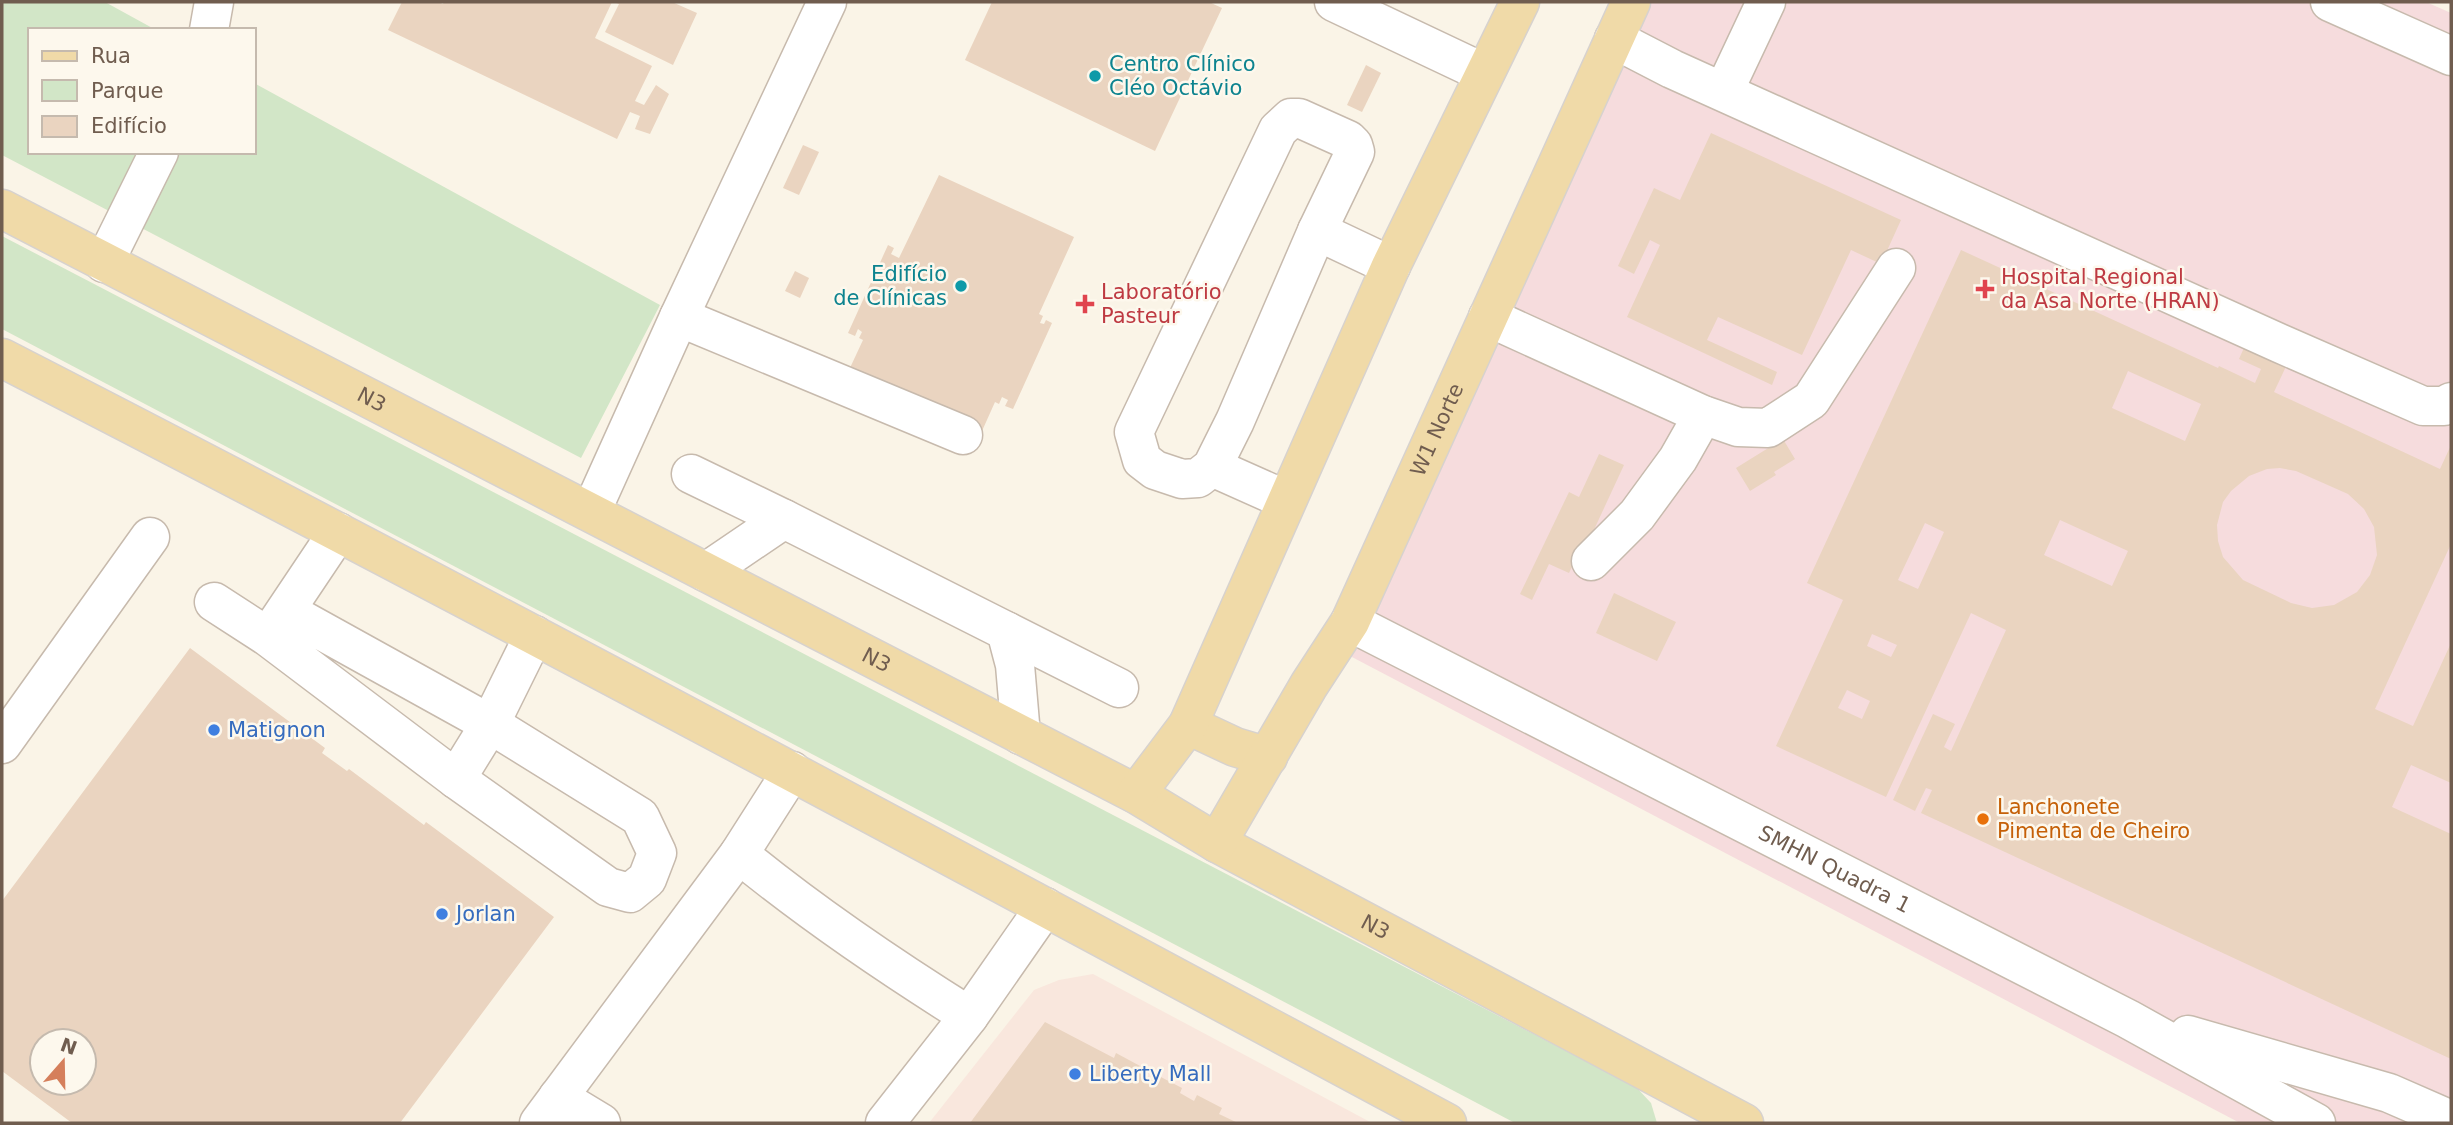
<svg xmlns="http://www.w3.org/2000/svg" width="2453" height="1125" font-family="'DejaVu Sans',sans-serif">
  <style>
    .commercial { fill: #f9e7dd }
    .medical { fill: #f6dcdd }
    .green { fill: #d2e6c7 }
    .building { fill: #ead4c0; fill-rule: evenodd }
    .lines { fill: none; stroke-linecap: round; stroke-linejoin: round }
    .minor-casing { stroke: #c7baad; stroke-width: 41 }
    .major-casing { stroke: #d7d2ce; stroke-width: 41 }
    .minor { stroke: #fff; stroke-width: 38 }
    .major { stroke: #f0daa8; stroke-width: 38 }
    .culture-dot { fill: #0f9aa8; stroke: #fdf8ed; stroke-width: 2.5 }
    .health-dot { fill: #e0444e; stroke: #fdf8ed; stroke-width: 2.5 }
    .shop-dot { fill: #3f7fe0; stroke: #fdf8ed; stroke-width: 2.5 }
    .food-dot { fill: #e8710a; stroke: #fdf8ed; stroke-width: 2.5 }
    .labels { text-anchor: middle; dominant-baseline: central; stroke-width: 5; stroke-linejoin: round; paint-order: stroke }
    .culture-label { font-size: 21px; fill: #0d838f; stroke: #fdf8ed; text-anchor: start }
    .health-label { font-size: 21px; fill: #be3a42; stroke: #fdf8ed; text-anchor: start }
    .street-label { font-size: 21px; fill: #705d4f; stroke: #fdf8ed }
    .shop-label { font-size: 21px; fill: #366cbe; stroke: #fdf8ed; text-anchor: start }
    .food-label { font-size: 21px; fill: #c56008; stroke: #fdf8ed; text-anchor: start }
  </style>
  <rect width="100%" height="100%" fill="#faf4e7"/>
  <polygon class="commercial" points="1093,974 1372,1123 929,1123 1034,990 1059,980"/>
  <polygon class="medical" points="1652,2 2426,2 2451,13 2451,1123 2240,1123 1350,656"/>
  <g class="green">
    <polygon points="2,2 105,2 156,30 30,30 30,152 254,152 254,83 660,305 581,458 2,155"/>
    <polygon points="2,236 1637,1088 1651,1103 1657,1123 1515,1123 2,329"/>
  </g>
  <g class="building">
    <polygon points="402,2 438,2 443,4 444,2 612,2 595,38 652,66 635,101 644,105 656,85 669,94 650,134 635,129 640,116 630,112 617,139 388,30"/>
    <polygon points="614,2 672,2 697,13 673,65 605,32 619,4"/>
    <polygon points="992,2 1209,2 1222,8 1155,151 965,60"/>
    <polygon points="1366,65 1381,73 1362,112 1347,105"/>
    <polygon points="1711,133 1901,220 1881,264 1851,250 1802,355 1718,317 1707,340 1777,372 1772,385 1627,317 1660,245 1650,240 1634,274 1618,266 1654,188 1680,200"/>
    <polygon points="803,145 819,152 799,195 783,188"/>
    <polygon points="939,175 1074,237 1039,314 1043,316 1040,323 1044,324 1046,320 1052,323 1013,409 1005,406 1008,400 1002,397 999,404 995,402 982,431 849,370 863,340 859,338 862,332 858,329 855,336 848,333 888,245 894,248 891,254 899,258"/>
    <path d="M1961,250L2218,368L2219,366L2255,383L2261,369L2239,359L2247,341L2289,360L2274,392L2440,469L2451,445V544L2375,709L2413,726L2451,643V783L2411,765L2392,807L2451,834V1059L1921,813L1932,790L1926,788L1915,811L1893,800L1933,714L1955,724L1944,747L1951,751L2006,630L1971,613L1886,797L1776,746L1843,600L1807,583ZM2128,371L2201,404L2185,441L2112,408ZM2280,468L2296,471L2348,494L2364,509L2374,527L2377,555L2370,575L2357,592L2334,605L2312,608L2291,603L2243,580L2223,557L2218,541L2217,525L2223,502L2231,491L2249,476L2267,469ZM2060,520L2128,551L2112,586L2044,555ZM1925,523L1944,532L1918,589L1898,580ZM1872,634L1897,645L1891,657L1867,646ZM1847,690L1870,701L1862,719L1838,708Z"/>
    <polygon points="795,271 809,278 800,298 785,291"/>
    <polygon points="1783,439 1795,459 1774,472 1776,475 1750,491 1736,468"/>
    <polygon points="1599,454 1624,465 1586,547 1582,546 1569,573 1549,564 1532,600 1520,594 1569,492 1579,497"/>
    <polygon points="1614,593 1676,622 1657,661 1596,633"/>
    <path d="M190,648L325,748L322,753L347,771L349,769L424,825L426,822L554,917L400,1123H72L2,1071V901ZM42,1041H84V1083H42Z"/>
    <polygon points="1045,1022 1114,1058 1116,1053 1142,1067 1140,1072 1154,1080 1157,1075 1182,1088 1180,1093 1194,1101 1197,1095 1222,1108 1219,1114 1238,1123 970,1123"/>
  </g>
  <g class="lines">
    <g class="minor-casing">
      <g id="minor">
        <polyline points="1334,2 1484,73"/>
        <polyline points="2330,2 2451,56"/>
        <polyline points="209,30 214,2"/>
        <polyline points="1614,39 1672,69 2279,343 2423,406 2444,406 2451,402"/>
        <polyline points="1724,91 1766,2"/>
        <polygon points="1291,118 1299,118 1348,140 1353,145 1355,152 1317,231 1235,421 1212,467 1198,478 1182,479 1155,470 1142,460 1134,432 1278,130"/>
        <polyline points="1317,231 1391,266"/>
        <polyline points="104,263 159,152"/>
        <polyline points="679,317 963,435"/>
        <polyline points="1488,317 1703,415 1738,427 1768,428 1811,400 1896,268"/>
        <polyline points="1212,467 1286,500"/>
        <polyline points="691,474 784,519"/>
        <polyline points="591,512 679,317 827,2"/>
        <polyline points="1591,561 1637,515 1678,459 1703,415"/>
        <polyline points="706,572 784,519 1006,631 1015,665 1021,735"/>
        <polyline points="214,602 268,637 456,779 608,887 630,893 647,879 657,853 640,817 490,724 286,611"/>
        <path id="s1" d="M1350,622L2128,1019L2316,1123"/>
        <polyline points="1006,631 1119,688"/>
        <polyline points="271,632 338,532"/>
        <polyline points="2,744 150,537"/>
        <polyline points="456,779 490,724 534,635"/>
        <path d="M739,854C812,914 889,966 969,1016"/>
        <polyline points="2188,1035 2389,1093 2451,1120"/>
        <polyline points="558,1097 601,1123"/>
        <polyline points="539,1123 739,854 792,771"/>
        <polyline points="885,1123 969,1016 1045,907"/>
      </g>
    </g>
    <g class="major-casing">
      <g id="major">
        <path id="s2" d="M2,209L1136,794L1217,843L1744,1123"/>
        <path d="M2,358C487,607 967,865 1447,1123"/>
        <polyline points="1188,725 1235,747 1268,757"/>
        <polyline points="1136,794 1188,725 1391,266 1520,2"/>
        <path id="s3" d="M1217,843L1309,685L1350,622L1631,2"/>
      </g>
    </g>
    <use href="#minor" class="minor"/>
    <use href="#major" class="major"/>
  </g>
  <g class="culture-dot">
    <circle cx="1095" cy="76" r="7"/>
    <circle cx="961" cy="286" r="7"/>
  </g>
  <g class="health-dot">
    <path d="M1981.5 278.5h7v7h7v7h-7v7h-7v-7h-7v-7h7z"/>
    <path d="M1081.5 293.5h7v7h7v7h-7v7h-7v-7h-7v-7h7z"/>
  </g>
  <g class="shop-dot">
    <circle cx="214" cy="730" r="7"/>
    <circle cx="442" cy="914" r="7"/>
    <circle cx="1075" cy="1074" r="7"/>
  </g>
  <circle class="food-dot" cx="1983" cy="819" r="7"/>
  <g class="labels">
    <g class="culture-label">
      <text x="1109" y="64">Centro Clínico<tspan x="1109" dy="24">Cléo Octávio</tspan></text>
      <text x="947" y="274" text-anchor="end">Edifício<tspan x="947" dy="24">de Clínicas</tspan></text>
    </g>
    <g class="health-label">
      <text x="2001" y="277">Hospital Regional<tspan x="2001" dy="24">da Asa Norte (HRAN)</tspan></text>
      <text x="1101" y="292">Laboratório<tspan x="1101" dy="24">Pasteur</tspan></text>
    </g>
    <g class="street-label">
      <text stroke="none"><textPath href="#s2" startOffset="416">N3</textPath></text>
      <text stroke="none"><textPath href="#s3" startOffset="469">W1 Norte</textPath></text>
      <text stroke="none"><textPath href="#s2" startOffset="984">N3</textPath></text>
      <text stroke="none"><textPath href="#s1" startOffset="544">SMHN Quadra 1</textPath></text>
      <text stroke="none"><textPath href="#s2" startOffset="1550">N3</textPath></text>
    </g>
    <g class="shop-label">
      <text x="228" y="730">Matignon</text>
      <text x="456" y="914">Jorlan</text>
      <text x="1089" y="1074">Liberty Mall</text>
    </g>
    <g class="food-label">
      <text x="1997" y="807">Lanchonete<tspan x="1997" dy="24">Pimenta de Cheiro</tspan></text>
    </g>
  </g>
  <rect width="2453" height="1125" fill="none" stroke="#705d4f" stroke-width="7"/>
  <rect x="28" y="28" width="228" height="126" fill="#fdf8ed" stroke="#c5baae" stroke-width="2"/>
  <rect x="42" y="51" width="35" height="10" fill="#f0daa8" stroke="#c5baae" stroke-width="2"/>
  <text x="91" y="63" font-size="21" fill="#705d4f">Rua</text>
  <rect x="42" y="80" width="35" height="21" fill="#d2e6c7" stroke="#c5baae" stroke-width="2"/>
  <text x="91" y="98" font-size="21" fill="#705d4f">Parque</text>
  <rect x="42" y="116" width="35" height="21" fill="#ead4c0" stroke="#c5baae" stroke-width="2"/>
  <text x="91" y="133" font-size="21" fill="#705d4f">Edifício</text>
  <g transform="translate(63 1062) rotate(20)"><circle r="33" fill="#fdf8ed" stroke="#c5baae" stroke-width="2"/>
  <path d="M0-5L12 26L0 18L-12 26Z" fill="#d57f5b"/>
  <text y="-10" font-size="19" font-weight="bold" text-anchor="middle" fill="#705d4f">N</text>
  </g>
</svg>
